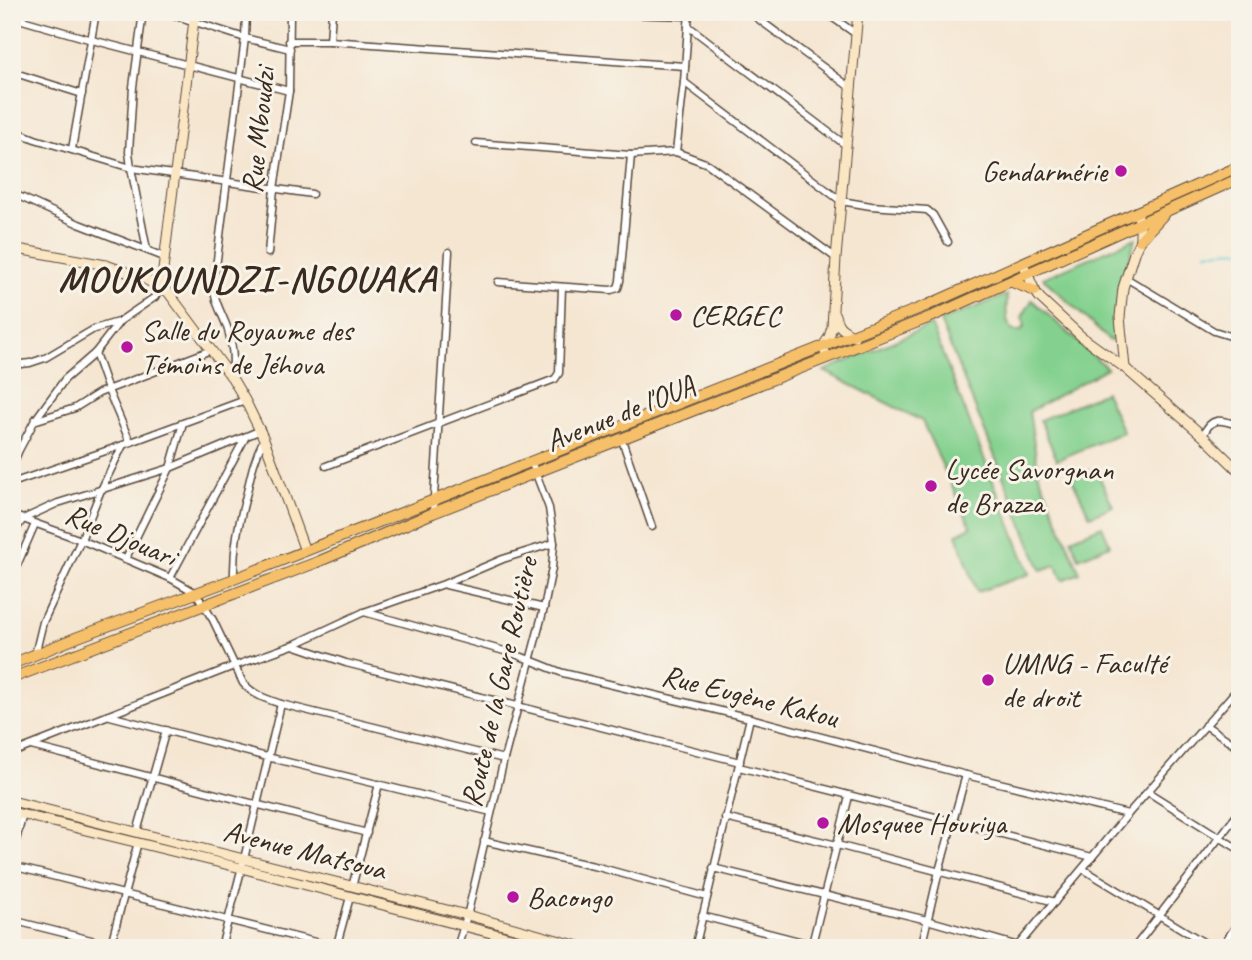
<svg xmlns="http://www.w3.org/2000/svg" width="1252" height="960" font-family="Caveat,sans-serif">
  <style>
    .green { fill: #84d18f; stroke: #607e56; stroke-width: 2 }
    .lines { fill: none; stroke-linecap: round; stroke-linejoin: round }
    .stream { stroke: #55c3cb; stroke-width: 2.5 }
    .street-casing { stroke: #574639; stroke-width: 9 }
    .secondary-casing { stroke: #574639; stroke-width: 11 }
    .primary-casing { stroke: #574639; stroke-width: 12 }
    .street { stroke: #fff; stroke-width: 6 }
    .secondary { stroke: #fbe6c4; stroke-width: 9 }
    .primary { stroke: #f6c06b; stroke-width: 10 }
    .poi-dot { fill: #b5179e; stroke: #f7f3e8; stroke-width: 2.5 }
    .labels { text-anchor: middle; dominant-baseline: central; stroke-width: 6; stroke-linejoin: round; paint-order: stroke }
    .street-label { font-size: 30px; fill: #3b2a1e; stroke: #f7f3e8 }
    .poi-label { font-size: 30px; fill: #3b2a1e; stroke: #f7f3e8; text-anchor: start }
    .district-label { font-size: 37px; font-weight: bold; letter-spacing: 2px; fill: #3b2a1e; stroke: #f7f3e8 }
  </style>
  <rect width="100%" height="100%" fill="#f7f3e8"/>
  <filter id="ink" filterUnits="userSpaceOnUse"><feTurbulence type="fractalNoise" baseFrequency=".0143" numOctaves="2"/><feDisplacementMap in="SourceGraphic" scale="14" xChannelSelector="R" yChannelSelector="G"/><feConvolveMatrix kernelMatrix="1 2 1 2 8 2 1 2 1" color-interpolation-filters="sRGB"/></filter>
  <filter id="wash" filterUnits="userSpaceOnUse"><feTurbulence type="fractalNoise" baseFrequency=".00686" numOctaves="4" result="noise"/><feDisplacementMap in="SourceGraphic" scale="28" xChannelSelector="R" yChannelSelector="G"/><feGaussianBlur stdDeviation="1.57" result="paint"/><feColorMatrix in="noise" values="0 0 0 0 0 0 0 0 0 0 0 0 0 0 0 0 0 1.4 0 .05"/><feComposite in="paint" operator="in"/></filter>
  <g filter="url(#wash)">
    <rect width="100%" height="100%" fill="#f5e6d2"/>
    <g class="green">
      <path d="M1136,238C1124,271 1113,302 1117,338L1110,341L1043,278Z"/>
      <path d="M1007,295C1007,307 1004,322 1013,331H1021L1025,325L1022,317L1032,300L1107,368L1029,412L1039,475L1080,573L1063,580L1056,565L1041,570L940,321Z"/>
      <polygon points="931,325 1030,574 977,592 957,534 971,527 922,421 824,371"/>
      <polygon points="1105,392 1123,432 1057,460 1040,420"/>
      <polygon points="1095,468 1113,506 1090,516 1072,479"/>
      <polygon points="1102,526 1110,545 1079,558 1071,539"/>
    </g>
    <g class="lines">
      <polyline class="stream" points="1206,252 1240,250"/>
    </g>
  </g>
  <g filter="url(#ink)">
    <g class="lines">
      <g class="street-casing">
        <g id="street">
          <polyline points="143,12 133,87 129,152 131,168 147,250"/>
          <polyline points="164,12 245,38 290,49"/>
          <polyline points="557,12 689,16"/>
          <polyline points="749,12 851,88"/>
          <polyline points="825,12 856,34"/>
          <polyline points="12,17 92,40 289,91"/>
          <polyline points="688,26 847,146"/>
          <polyline points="289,41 330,41 685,66"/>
          <polyline points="330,41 332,12"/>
          <polyline points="12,72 82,94"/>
          <polyline points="684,82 841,201 871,206 927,210 933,215 948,242"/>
          <polyline points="12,130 35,139 131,168 312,194"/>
          <polyline points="476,143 631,155 676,152 708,164 836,258"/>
          <polyline points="72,149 96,12"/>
          <polyline points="676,152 684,82 689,12"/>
          <polyline points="12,193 79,224 164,257"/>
          <polyline points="268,253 274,189 289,91 290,12"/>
          <polyline points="1126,278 1214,331 1240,339"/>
          <polyline points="498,282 611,290 618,288 620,281 631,155"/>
          <polyline points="95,353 108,390 130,442"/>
          <polyline points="12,365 30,363 45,358 94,329 118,322"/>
          <path d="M232,378C234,359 233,346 227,327C221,311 213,300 214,283L245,38L246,12"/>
          <polyline points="37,420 75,408 99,393 211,350"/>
          <path d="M1203,436C1211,415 1222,420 1240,426"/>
          <polyline points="622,440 652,527"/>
          <polyline points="12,466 19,450 35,420 65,379 95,353 120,321 155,297 161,286"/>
          <polyline points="326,466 555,379 559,373 562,287"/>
          <polyline points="12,483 123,445 245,400"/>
          <polyline points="433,513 449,252"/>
          <path d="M12,515L81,540L170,578L196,593L213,620L243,683C253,695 266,699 281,704L504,759"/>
          <polyline points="12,530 17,528 23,519 58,503 170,468 261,430"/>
          <polyline points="125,560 170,468 183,423"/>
          <polyline points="12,577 35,524"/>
          <polyline points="170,578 245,438"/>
          <path d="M234,579C233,546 239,523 247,492C251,473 255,456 264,439"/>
          <polyline points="446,585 544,608"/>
          <path d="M364,612L508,652C527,658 544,666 563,673L750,718L966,775L1128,814"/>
          <polyline points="293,645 346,663 740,762"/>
          <polyline points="35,655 43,622 81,540 101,490 123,445"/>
          <polyline points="110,716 267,757 491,812"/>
          <polyline points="1205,725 1240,748"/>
          <polyline points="31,746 367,833"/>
          <polyline points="12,753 234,666 293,645 364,612 444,584 503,559 554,543"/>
          <polyline points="739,767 1092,857"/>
          <polyline points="1148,792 1240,850"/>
          <polyline points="725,818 837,845 1055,902"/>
          <polyline points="137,832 166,730"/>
          <polyline points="484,841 598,867 707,897"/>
          <polyline points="12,855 23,814"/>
          <polyline points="12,866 339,948"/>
          <polyline points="713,868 927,920 1025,948"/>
          <polyline points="1083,869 1213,948"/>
          <polyline points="352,887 379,784"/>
          <polyline points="702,916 826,948"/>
          <polyline points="12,920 123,948"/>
          <polyline points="110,948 138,842"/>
          <polyline points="221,948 244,859 281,704"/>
          <polyline points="336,948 350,897"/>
          <polyline points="457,948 468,912 504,759 544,608 552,568 554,543 549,508 531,461"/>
          <polyline points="695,948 750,718"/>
          <polyline points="811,948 849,796"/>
          <polyline points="921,948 939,871 966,775"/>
          <polyline points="1016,948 1128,814 1240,686"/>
          <polyline points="1134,948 1240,811"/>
          <polyline points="1221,948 1240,920"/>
        </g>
      </g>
      <g class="secondary-casing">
        <g id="secondary">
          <polyline points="12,248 106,265 143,278 168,292 232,378 245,400 264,439 305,551"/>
          <polyline points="1025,268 1035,291 1040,298 1082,337 1125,368 1203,436 1240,472"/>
          <polyline points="161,286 195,12"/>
          <path d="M835,315C838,330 845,329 854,337"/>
          <polyline points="827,358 823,346 829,337 832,327 836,258 858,12"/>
          <polyline points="1125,368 1120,317 1123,288 1134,253 1140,240 1140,223 1137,213"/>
          <polyline points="12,801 467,915 586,948"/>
          <polyline points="12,812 241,868 549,948"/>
        </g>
      </g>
      <g class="primary-casing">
        <g id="primary">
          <polyline points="1140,240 1163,215"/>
          <polyline points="1012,282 1035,291"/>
          <polyline points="12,664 78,637 234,579 928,305 1240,166"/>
          <polyline points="12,678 315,563 433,513 933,316 1240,178"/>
        </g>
      </g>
      <use href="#street" class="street"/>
      <use href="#secondary" class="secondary"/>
      <use href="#primary" class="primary"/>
    </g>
  </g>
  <g class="poi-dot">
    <circle cx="1121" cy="171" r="7"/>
    <circle cx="676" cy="315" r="7"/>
    <circle cx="127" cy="347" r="7"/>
    <circle cx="931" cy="486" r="7"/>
    <circle cx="988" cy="680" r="7"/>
    <circle cx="823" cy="823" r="7"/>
    <circle cx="513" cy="897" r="7"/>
  </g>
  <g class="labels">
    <g class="street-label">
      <text transform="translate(258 130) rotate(-84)">Rue Mboudzi</text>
      <text transform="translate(620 413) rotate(-22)">Avenue de l'OUA</text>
      <text transform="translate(121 535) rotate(23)">Rue Djouari</text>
      <text transform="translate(499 682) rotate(-77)">Route de la Gare Routière</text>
      <text transform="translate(750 696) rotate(14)">Rue Eugène Kakou</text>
      <text transform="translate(305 850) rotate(14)">Avenue Matsoua</text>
    </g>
    <g class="poi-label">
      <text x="1107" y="171" text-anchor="end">Gendarmérie</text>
      <text x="690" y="315">CERGEC</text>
      <text x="141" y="330">Salle du Royaume des<tspan x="141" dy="34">Témoins de Jéhova</tspan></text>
      <text x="945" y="469">Lycée Savorgnan<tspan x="945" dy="34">de Brazza</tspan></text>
      <text x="1002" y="663">UMNG - Faculté<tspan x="1002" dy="34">de droit</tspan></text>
      <text x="837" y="823">Mosquee Houriya</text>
      <text x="527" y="897">Bacongo</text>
    </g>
    <g class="district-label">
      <text x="248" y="278">MOUKOUNDZI-NGOUAKA</text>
    </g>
  </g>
  <rect width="1252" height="960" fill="none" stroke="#f7f3e8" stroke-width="42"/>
</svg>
